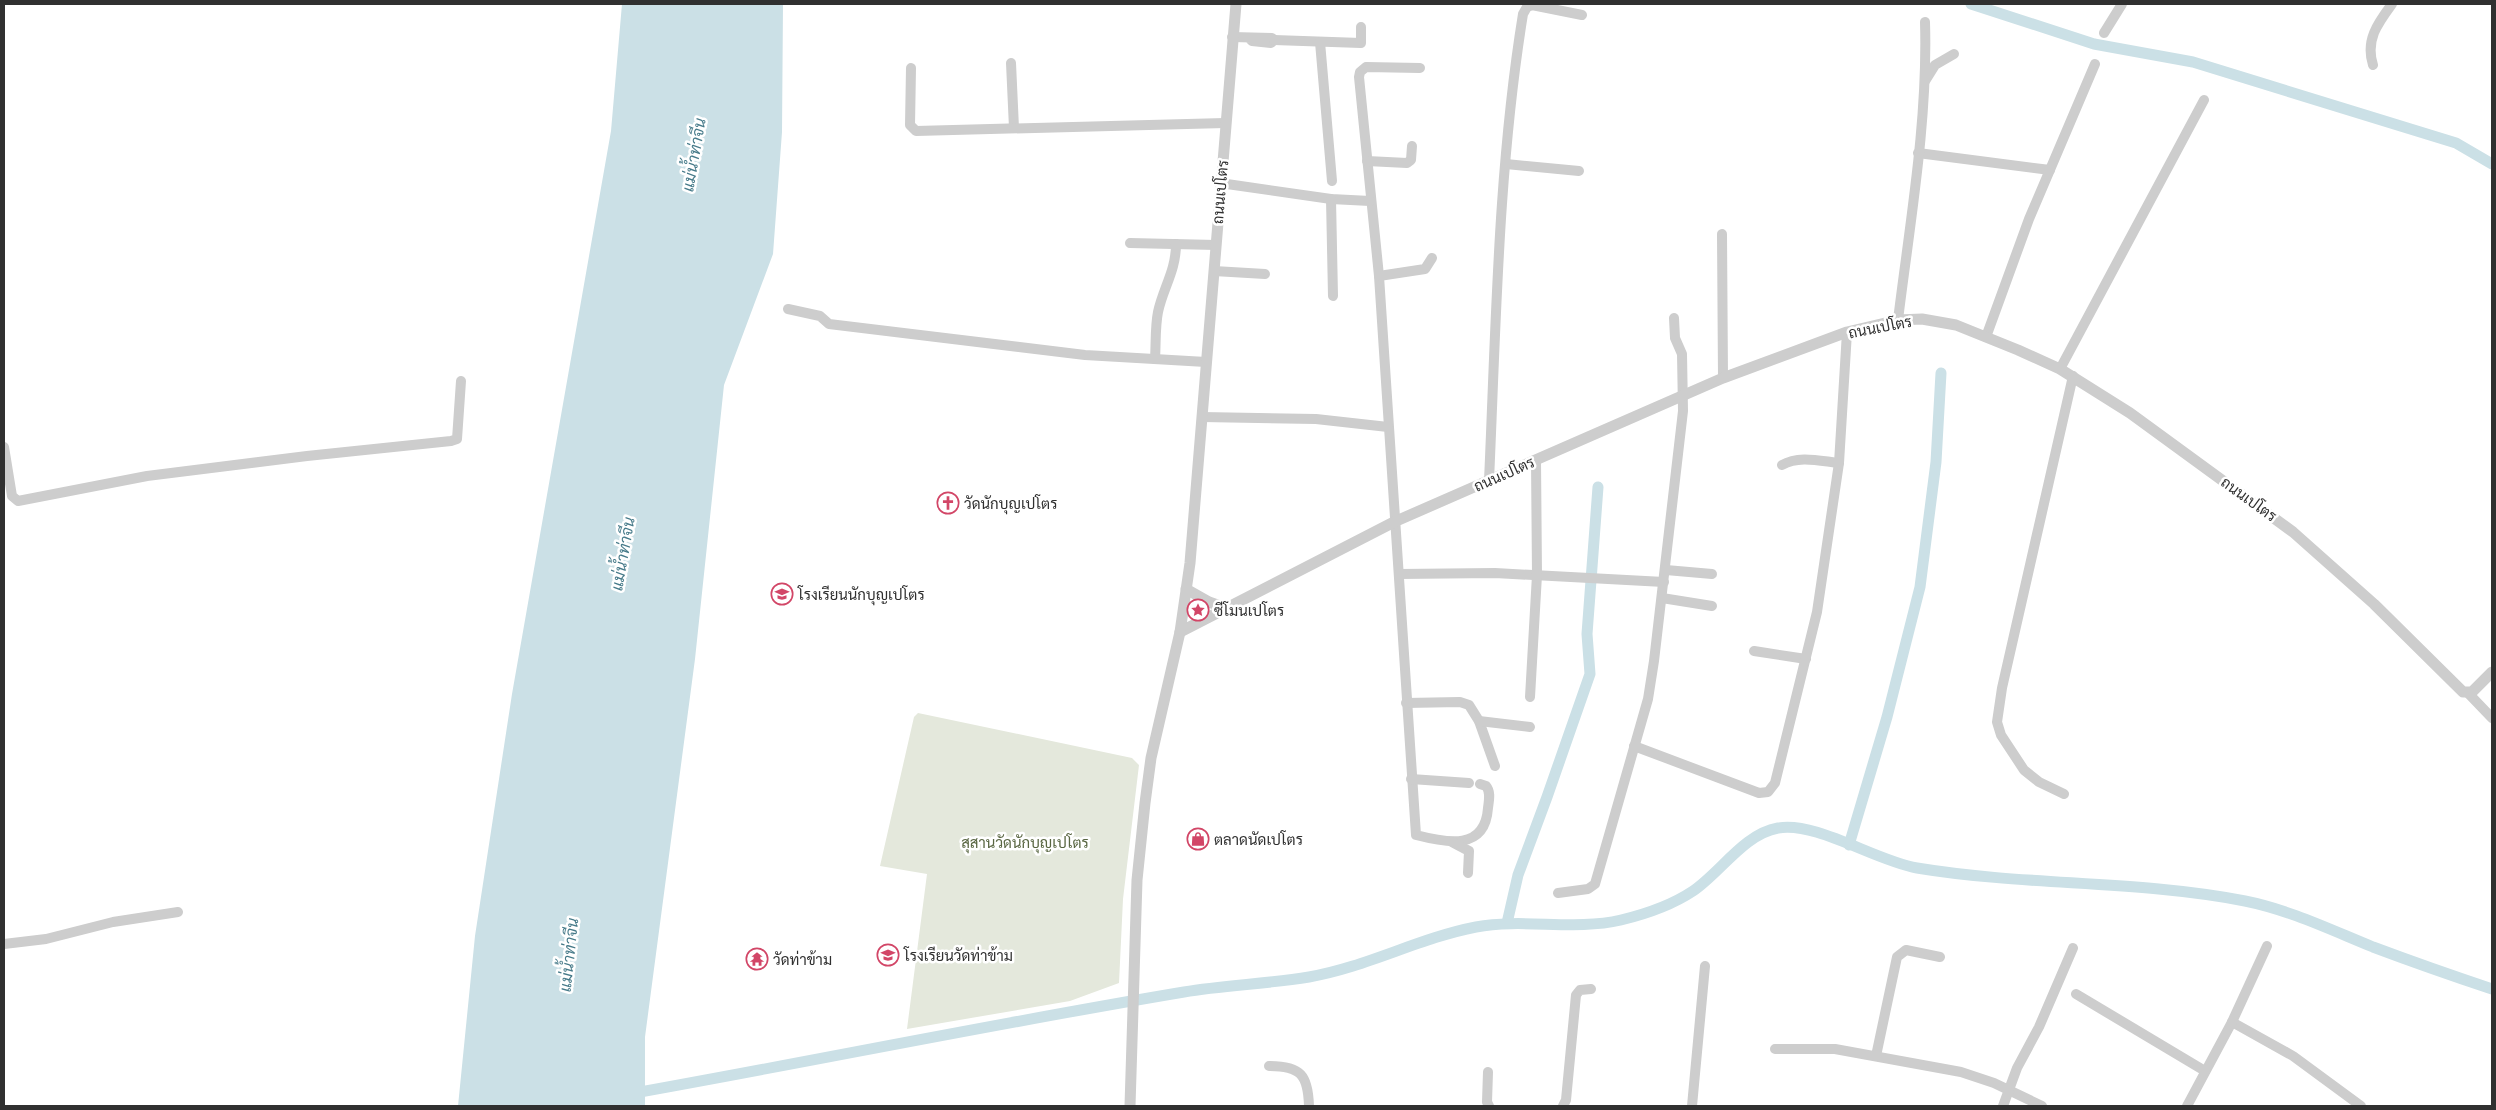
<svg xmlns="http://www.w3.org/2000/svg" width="2496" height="1110" font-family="'Space Grotesk',Sarabun,sans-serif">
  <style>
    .green { fill: #e4e8dc }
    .water { fill: #cbe0e6 }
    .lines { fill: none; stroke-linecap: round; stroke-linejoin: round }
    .canal { stroke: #cbe0e6; stroke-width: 11 }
    .minor { stroke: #cdcdcd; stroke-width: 10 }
    .tertiary { stroke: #cdcdcd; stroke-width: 11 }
    .labels { text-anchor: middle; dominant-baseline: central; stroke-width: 5; stroke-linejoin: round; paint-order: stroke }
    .street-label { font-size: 15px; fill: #303030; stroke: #fff }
    .poi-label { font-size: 15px; fill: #303030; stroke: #fff; text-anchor: start }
    .park-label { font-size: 15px; fill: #596642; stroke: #fff }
    .water-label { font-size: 16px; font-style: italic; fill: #467a89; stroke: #fff }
  </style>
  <rect width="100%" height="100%" fill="#fff"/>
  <polygon class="green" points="918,713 1132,758 1139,765 1123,899 1119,983 1070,1001 907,1029 927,874 880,866 914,717"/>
  <polygon class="water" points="622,4 783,4 782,132 773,254 724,385 695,659 645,1037 645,1106 458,1106 475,936 512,694 611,131"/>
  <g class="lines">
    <g class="canal">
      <polyline points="1971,4 2094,44 2193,62 2456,143 2492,164"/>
      <polyline points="1849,845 1887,717 1920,587 1936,462 1941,373"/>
      <polyline points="1507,923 1518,875 1547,797 1590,674 1587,634 1598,487"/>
      <path d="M629,1094C814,1061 998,1023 1184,992C1225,985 1267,984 1309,977C1367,967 1419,938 1476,927C1524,918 1574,931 1621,920C1646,914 1672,905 1693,891C1721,872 1744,834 1778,828C1816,821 1876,861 1917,868C2026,886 2137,880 2245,901C2290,910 2331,930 2373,947C2413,962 2453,976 2492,989"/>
    </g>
    <g class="minor">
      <polyline points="2104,33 2122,4"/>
      <polyline points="1232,37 1272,38 1274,40 1271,43 1252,41 1250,39"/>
      <polyline points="1274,40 1361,43 1361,27"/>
      <polyline points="1320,42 1332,181"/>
      <polyline points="1011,63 1014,128"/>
      <path d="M2373,65C2365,40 2378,23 2392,4"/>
      <polyline points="911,68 910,125 916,131 1225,123"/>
      <path d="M1420,68L1366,67L1360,72L1359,77L1379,276L1416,835C1447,843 1485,851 1488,808C1489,800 1491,792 1486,786L1480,784"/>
      <polyline points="1925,81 1935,65 1954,54"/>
      <polyline points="1918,153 2050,170"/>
      <polyline points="1367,161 1407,163 1411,160 1412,146"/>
      <polyline points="1506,164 1579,171"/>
      <polyline points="1220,183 1331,199 1370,201"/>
      <polyline points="1331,199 1333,296"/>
      <polyline points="1722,234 1723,378"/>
      <polyline points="1130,243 1216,245"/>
      <polyline points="1214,271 1265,274"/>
      <polyline points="1379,276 1425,269 1432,258"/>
      <polyline points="788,309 820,316 829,324 1085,355 1206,362"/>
      <path d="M1898,320C1910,222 1928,121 1925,22"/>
      <polyline points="1986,337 2029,219 2095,64"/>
      <path d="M1155,359C1156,344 1155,327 1158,312C1163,288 1176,271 1176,244"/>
      <polyline points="2060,369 2204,100"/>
      <polyline points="1202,417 1316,419 1388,427"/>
      <polyline points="4,447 12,496 18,501 147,476 307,456 451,441 457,439 461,381"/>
      <path d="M1782,465C1799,455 1820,461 1839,463"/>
      <path d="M1489,481C1496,325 1498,168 1523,14L1527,7L1532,5L1582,15"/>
      <polyline points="1666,570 1712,574"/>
      <polyline points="1399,574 1495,573 1664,582"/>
      <polyline points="1662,598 1712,606"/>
      <polyline points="1754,651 1806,659"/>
      <polyline points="2468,693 2492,718"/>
      <polyline points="1530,697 1537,575 1536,460"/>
      <polyline points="1406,703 1460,702 1469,705 1479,721 1495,766"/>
      <polyline points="1479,721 1530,727"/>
      <polyline points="1634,746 1759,793 1768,792 1775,783 1817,612 1839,463 1847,332"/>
      <polyline points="1411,779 1469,783"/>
      <polyline points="2064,794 2039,782 2024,770 2001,735 1997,722 2002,688 2073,376"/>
      <polyline points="1452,842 1469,851 1468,873"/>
      <polyline points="1558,893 1588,889 1595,884 1648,699 1654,661 1683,411 1682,354 1675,338 1674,318"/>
      <polyline points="4,944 46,939 113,922 178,912"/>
      <polyline points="2076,994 2205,1071"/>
      <polyline points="2232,1022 2293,1056 2361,1106"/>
      <polyline points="1775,1049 1835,1049 1961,1072 1994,1083 2042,1106"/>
      <polyline points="1876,1056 1897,957 1906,950 1940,957"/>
      <path d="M1269,1066C1301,1066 1308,1075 1309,1106"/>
      <polyline points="1488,1072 1487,1102 1489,1106"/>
      <polyline points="1563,1106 1566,1100 1576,995 1580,990 1591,989"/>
      <polyline points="1692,1106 1705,966"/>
      <polyline points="2003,1106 2017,1068 2039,1027 2073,948"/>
      <polyline points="2187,1106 2232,1022 2267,946"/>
    </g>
    <g class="tertiary">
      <polyline points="1186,589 1209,602 1226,608"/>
      <polyline points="1180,632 1394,522 1723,378 1847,332 1898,320 1922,319 1956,325 2018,350 2060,369 2130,413 2293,532 2374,604 2463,692 2472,692 2492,672"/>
      <polyline points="1130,1106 1137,880 1145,803 1151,758 1180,632 1190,563 1236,4"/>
    </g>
  </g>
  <defs>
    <g id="church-ring" transform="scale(1.125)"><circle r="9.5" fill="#fff" stroke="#d24667" stroke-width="1.5"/><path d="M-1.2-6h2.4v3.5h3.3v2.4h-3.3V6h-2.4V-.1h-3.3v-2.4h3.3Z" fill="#d24667"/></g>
    <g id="school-ring" transform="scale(1.125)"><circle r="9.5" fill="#fff" stroke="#d24667" stroke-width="1.5"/><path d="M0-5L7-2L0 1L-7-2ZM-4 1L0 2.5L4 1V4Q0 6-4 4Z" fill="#d24667"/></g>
    <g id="sight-ring" transform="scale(1.125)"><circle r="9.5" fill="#fff" stroke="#d24667" stroke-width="1.5"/><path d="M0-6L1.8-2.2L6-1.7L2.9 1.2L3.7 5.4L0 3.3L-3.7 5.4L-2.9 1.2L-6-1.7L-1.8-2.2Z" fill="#d24667"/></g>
    <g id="shop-ring" transform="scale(1.125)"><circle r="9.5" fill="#fff" stroke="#d24667" stroke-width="1.5"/><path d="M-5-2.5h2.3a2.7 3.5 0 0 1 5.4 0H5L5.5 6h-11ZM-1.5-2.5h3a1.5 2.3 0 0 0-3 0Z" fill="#d24667"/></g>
    <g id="temple-ring" transform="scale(1.125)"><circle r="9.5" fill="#fff" stroke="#d24667" stroke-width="1.5"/><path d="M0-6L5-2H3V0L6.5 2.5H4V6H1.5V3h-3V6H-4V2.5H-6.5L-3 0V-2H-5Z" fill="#d24667"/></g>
  </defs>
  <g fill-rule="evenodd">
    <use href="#church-ring" x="948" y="503"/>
    <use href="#school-ring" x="782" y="594"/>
    <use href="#sight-ring" x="1198" y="610"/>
    <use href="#shop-ring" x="1198" y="839"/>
    <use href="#school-ring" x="888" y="955"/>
    <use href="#temple-ring" x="757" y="959"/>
  </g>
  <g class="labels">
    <g class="street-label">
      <text transform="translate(1220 192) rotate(-85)">ถนนเปโตร</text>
      <text transform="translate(1880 327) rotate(-11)">ถนนเปโตร</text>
      <text transform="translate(1504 474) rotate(-24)">ถนนเปโตร</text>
      <text transform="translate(2249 499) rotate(36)">ถนนเปโตร</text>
    </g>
    <g class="poi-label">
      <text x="964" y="503">วัดนักบุญเปโตร</text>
      <text x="798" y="594">โรงเรียนนักบุญเปโตร</text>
      <text x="1214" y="610">ซีโมนเปโตร</text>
      <text x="1214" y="839">ตลาดนัดเปโตร</text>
      <text x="904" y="955">โรงเรียนวัดท่าข้าม</text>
      <text x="773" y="959">วัดท่าข้าม</text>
    </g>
    <g class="park-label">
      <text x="1025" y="842">สุสานวัดนักบุญเปโตร</text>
    </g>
    <g class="water-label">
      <text transform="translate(694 155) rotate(-80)">แม่น้ำท่าจีน</text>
      <text transform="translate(623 554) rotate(-80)">แม่น้ำท่าจีน</text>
      <text transform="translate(569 955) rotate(-84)">แม่น้ำท่าจีน</text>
    </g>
  </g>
  <rect width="2496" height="1110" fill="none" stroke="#303030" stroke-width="10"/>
</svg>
